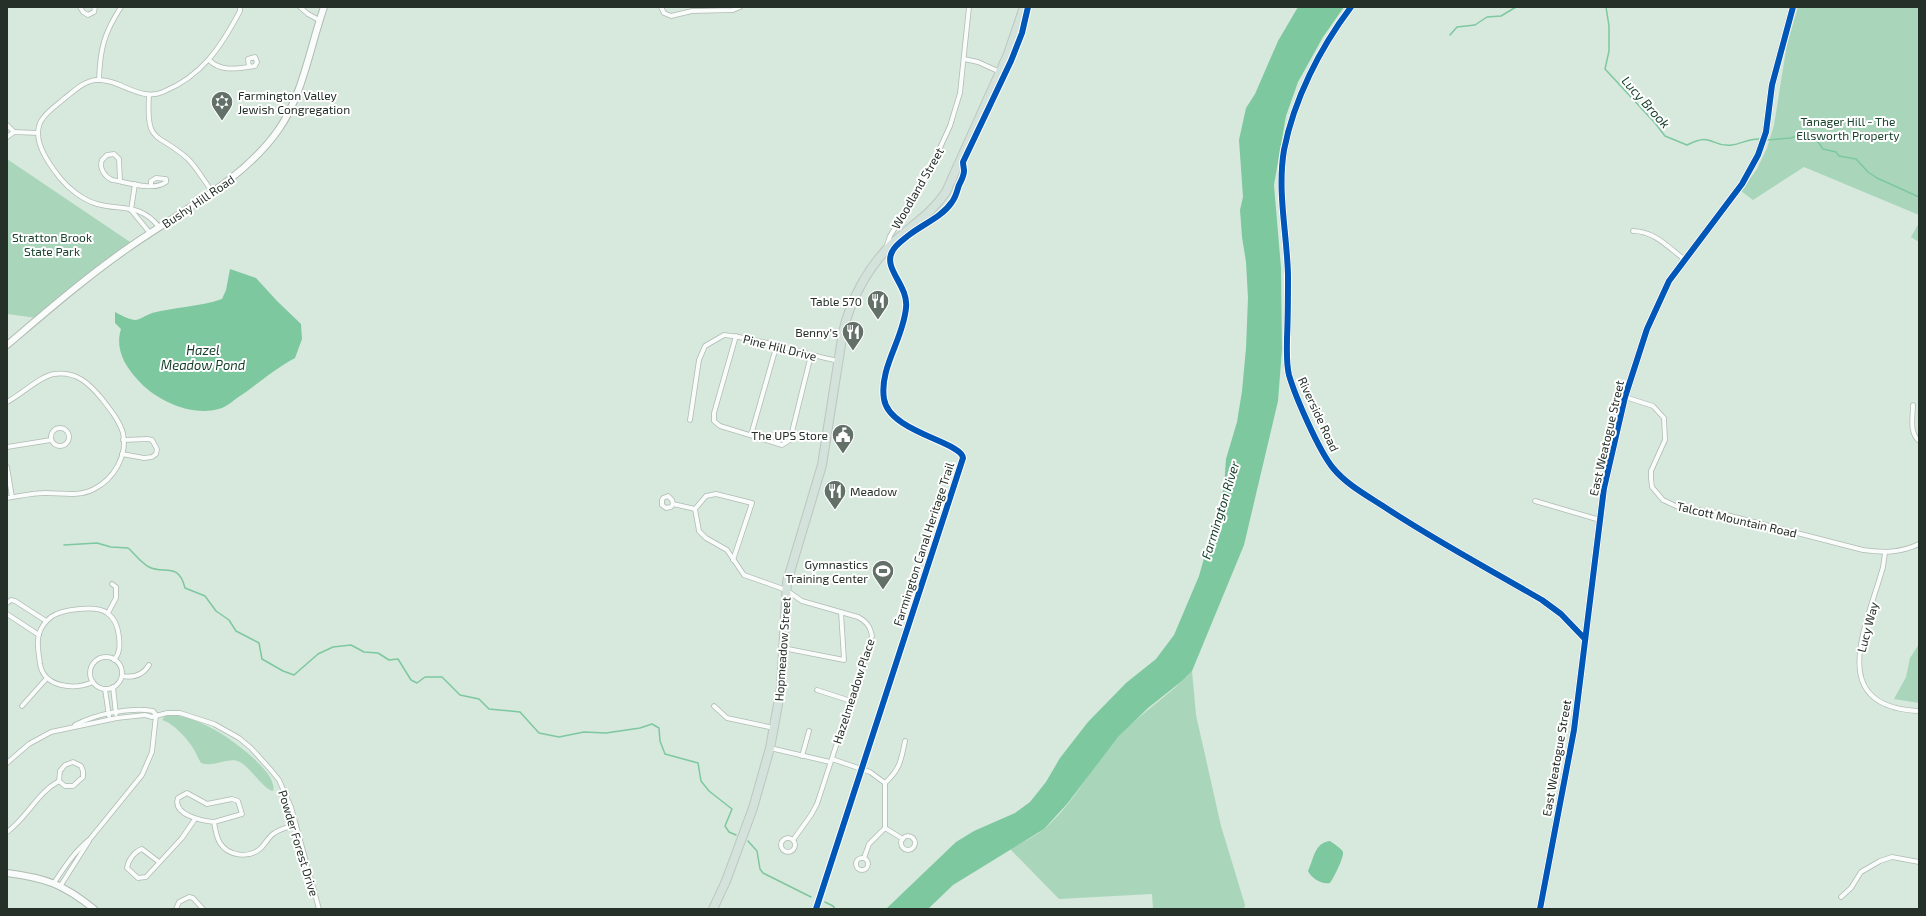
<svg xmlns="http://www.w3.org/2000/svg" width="1926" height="916" font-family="'Exo 2',sans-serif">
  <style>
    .green { fill: #a9d6bb }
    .water { fill: #7dc89f }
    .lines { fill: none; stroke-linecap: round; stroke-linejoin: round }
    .stream { stroke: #7dc89f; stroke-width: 1.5 }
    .street-casing { stroke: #afbbb3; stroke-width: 5.5 }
    .secondary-casing { stroke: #afbbb3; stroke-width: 8 }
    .highway-casing { stroke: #bdc6c0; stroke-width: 10 }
    .street { stroke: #f9fcfa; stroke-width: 4 }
    .secondary { stroke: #f9fcfa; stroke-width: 6 }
    .highway { stroke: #d3e2da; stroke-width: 8 }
    .cycleway-casing { stroke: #fff; stroke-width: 8 }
    .cycleway { stroke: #0057b8; stroke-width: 6 }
    .labels { text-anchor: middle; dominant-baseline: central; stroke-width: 4; stroke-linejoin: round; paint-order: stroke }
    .poi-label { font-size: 12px; fill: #253029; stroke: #fff; text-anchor: end }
    .park-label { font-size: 12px; fill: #1a442d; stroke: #fff }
    .street-label { font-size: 12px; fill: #253029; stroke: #fff }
    .water-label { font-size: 13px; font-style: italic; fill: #143e28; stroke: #fff }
  </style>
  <rect width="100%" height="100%" fill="#d7e8dd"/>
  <g class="green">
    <polygon points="1798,7 1919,7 1919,215 1804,167 1753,200 1741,191 1757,169 1767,148 1774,125 1787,44"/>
    <polygon points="7,159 133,244 82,278 37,318 7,314"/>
    <polygon points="1919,223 1919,242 1911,237"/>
    <polygon points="1919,644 1919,703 1894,699 1906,677 1910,658"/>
    <path d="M1192,671L1196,715L1221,826L1245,905L1244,909H1153L1152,894L1059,899L1010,849C1021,843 1034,837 1044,829C1075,803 1092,764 1119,736C1142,712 1170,695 1192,671Z"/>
    <path d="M165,716C181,713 201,722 215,730C230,738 279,773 273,791C263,789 251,768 240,762C228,756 215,768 201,763C198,758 196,753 193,748C187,738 173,723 162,720Z"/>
  </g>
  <g class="water">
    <polygon points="1298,7 1344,7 1323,37 1298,82 1286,116 1274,185 1281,268 1282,349 1278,401 1244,545 1192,671 1182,681 1148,708 1118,737 1067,804 1044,829 953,885 928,909 886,909 956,842 974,831 1015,813 1030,802 1046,782 1060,758 1088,722 1126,683 1156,659 1174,635 1199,576 1224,487 1226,459 1237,422 1242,391 1246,348 1248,298 1246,262 1242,237 1240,210 1243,197 1239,140 1246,108 1255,94 1278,41"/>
    <path d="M230,269L256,278L277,301L301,324L302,339L295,358C274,369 257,385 237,398C233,401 227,406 222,408C193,418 156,401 137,379C124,365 115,348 121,329L115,323V312C121,315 127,319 135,320C140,320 146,315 152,313C175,307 199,307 222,299L226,290Z"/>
    <path d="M1330,841C1333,843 1342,849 1343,852C1344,858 1333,879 1330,883C1322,885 1311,878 1308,871C1314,859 1314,843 1330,841Z"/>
  </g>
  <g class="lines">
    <g class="stream">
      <path d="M1606,7L1609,26V51L1605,69L1655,123L1665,136L1687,145C1713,131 1711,148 1732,145C1741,144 1750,138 1760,139"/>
      <polyline points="1450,35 1457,27 1475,25 1487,17 1501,16 1516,7"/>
      <polyline points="1766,140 1791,138 1799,135 1813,135 1823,149 1836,152 1839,156 1856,159 1868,172 1877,178 1919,197"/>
      <path d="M64,545L97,543L111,547L128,548C134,553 141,563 149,567C164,575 178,561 185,588L205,596L216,611L229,620L236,631L259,643L262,659L283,671L294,675L318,654L333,647L351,645L364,652L378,653L389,660L398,659L411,680L417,683L425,677H442L460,695L479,699L489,709L520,712L539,733L559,737L584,732L606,733L640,728L652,724L659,728L660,741L665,754L698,763L701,781L709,791L732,809L725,826L729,832L736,835"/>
      <polyline points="748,841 757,851 760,869 763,873 811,897"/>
      <polyline points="825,902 833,906 835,909"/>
    </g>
    <g class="street-casing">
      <g id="street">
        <polyline points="80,7 83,12 88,15 94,12 95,7"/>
        <polyline points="300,7 308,14 319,20"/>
        <polyline points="661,7 664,13 671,16 692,11 733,10 740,7"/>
        <polyline points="964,59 978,62 1000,72"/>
        <path d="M209,60C222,73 239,68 255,66L257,62L255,57L248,59L249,67"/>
        <path d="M99,80C100,49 104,33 121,7"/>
        <path d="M149,95C146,146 157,131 188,159C197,168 204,181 212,191"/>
        <polyline points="7,125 14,132"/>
        <polyline points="7,137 14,132 38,133"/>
        <path d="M120,181L119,159L114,154L107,155L102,160C99,168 104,176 112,180C127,182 153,192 166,182V179L156,178L151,181V186"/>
        <polyline points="131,210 150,233"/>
        <polyline points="131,210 135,184"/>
        <path d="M159,227C140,203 123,211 97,204C83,200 69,189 60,178C49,164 31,140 41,121C47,111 57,105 65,98C74,91 84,81 96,80C119,78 139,102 163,92C202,76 221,47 240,11V7"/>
        <path d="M1633,231C1654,231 1668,247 1684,259"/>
        <polyline points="886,248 890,236 928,174 950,126 960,93 969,7"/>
        <polyline points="736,336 714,413 714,421 720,426 782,445 790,440 811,355"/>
        <path d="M1625,397L1653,406L1664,418L1665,440L1651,471V479L1652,487L1663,500L1678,507L1719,513L1863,550C1883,553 1900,553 1919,544"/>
        <path d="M7,402C21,395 40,376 54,374C76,371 89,383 102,399C110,409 119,420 123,433C128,455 114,479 94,489C79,497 63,493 46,493C33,493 20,496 7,498"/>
        <path d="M1913,405C1913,417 1909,432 1919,441"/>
        <path d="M690,420L699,360L705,346L724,335C763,339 800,353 838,361"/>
        <circle cx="60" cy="437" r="9"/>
        <polyline points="751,435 777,344"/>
        <polyline points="7,447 51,440"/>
        <polyline points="122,454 144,458 152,457 156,454 157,449 152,440 148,439 123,440"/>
        <polyline points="7,467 12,497"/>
        <polyline points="1535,501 1600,520"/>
        <path d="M673,504L671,507L666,508L662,505V500L663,498L668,496L672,500L673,504L695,509L699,531L706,538L727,550L744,575L786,590L802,601L858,617C867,622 870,626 872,636L817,804L811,815L793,840"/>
        <polyline points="695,509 706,496 716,494 752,503 733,560"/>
        <path d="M1885,553L1883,567C1868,623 1823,707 1919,711"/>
        <polyline points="7,603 11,600 15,601 46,621"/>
        <polyline points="108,613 116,598 116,587 112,584"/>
        <polyline points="7,614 39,635"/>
        <polyline points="783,648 844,660 841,612"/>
        <circle cx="106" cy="673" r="16"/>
        <path d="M122,676C133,678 143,675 149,665"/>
        <path d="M93,682C75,690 44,688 40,664C39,654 36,644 39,634C41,627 46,621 51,617C62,609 97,605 107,613C115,618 118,628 119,637C120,646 120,653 114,660"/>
        <polyline points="113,687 116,714"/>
        <polyline points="105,689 109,716"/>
        <polyline points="817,690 851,701"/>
        <polyline points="22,706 47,678"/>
        <polyline points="714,706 727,718 774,728"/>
        <path d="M75,725C96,714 129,707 153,711L156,715"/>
        <polyline points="770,748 830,762"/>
        <polyline points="802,756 809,731"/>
        <polyline points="832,759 870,772 885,783 885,828 869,844 864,858"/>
        <polygon points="73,762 81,766 83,771 83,777 73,786 65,786 59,781 60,771 65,765"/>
        <polyline points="7,763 29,744 51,732 117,718 145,715 152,717 167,713 180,713 214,724 239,738 251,748 270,769 279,780 291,807 319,909"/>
        <path d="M885,783C900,769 901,761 905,741"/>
        <path d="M214,822C203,821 172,815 178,798L187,793L207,804L232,799L238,801L242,814L214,822C215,828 216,836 220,843C228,856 249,859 261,848C265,844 268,838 273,834C279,829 288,827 296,825"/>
        <polyline points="885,828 903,839"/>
        <path d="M7,832C27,818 37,793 59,781"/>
        <circle cx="908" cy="843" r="7"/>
        <circle cx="788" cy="845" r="7"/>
        <circle cx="862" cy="864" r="6"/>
        <path d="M159,862L142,849C135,851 128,860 127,868L138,878L146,877L182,838L195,819"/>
        <path d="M54,883C65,866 75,851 90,839L142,775L152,752L156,715"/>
        <polyline points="61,885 89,841"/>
        <polyline points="1841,897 1851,888 1861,872 1880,861 1892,857 1919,862"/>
        <polyline points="176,909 179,902 189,897 193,898 203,909"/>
      </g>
    </g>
    <g class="secondary-casing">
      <g id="secondary">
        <path d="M1351,7C1320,48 1294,99 1284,150C1277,192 1287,233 1288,275C1288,296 1288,317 1287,338C1287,350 1286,363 1289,375C1295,396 1319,451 1333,468C1346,484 1366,495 1383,506C1434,540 1489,569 1542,600L1561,614L1585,639"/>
        <path d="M7,345C46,312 85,278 128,248C179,212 243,181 279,129C303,94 310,47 324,7"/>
        <path d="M7,873C46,878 63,884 94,909"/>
        <polyline points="1540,909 1574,730 1604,488 1625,397 1647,329 1669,281 1742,184 1758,155 1766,132 1772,85 1793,7"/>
      </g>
    </g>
    <g class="highway-casing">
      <path id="highway" d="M713,909L726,881L753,808L770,748L781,688L787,582L822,465L843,332C850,300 869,265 894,242C912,225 932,213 946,192L1008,54L1024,7"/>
    </g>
    <use href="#street" class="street"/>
    <use href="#secondary" class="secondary"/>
    <use href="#highway" class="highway"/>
    <g class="cycleway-casing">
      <g id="cycleway">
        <path d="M1351,7C1320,48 1294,99 1284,150C1277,192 1287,233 1288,275C1288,296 1288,317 1287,338C1287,350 1286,363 1289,375C1295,396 1319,451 1333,468C1346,484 1366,495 1383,506C1434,540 1489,569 1542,600L1561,614L1585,639"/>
        <path d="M816,909L963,458C962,442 889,432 884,399C879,368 903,340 906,308C909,286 883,269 892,252C895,245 903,240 909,235C923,224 942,217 952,202C956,197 957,191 959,185C961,181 964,176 964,171C964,168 963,165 963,162L1011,61L1022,33L1028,7"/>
        <polyline points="1540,909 1574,730 1604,488 1625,397 1647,329 1669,281 1742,184 1758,155 1766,132 1772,85 1793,7"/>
      </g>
    </g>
    <use href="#cycleway" class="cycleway"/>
  </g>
  <defs>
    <g id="synagogue-pin" transform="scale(1.15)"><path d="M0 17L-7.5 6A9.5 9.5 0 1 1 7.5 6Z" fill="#637068" stroke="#fff"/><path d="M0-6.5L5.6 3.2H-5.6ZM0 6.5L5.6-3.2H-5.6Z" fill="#fff"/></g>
    <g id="restaurant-pin" transform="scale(1.15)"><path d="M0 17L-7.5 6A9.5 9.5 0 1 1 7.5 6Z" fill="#637068" stroke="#fff"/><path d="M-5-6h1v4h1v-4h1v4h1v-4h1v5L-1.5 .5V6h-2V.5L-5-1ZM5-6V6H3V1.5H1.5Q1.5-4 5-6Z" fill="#fff"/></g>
    <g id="civic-pin" transform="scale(1.15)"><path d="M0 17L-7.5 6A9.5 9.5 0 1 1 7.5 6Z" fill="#637068" stroke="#fff"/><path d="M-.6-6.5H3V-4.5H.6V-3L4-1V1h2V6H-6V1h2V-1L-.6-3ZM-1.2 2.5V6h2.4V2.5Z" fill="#fff"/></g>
    <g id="stadium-pin" transform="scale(1.15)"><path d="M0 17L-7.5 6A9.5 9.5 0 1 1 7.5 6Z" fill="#637068" stroke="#fff"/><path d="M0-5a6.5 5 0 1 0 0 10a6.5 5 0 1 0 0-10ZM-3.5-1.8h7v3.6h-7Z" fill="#fff"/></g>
  </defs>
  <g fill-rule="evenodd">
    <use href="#synagogue-pin" x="222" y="102"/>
    <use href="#restaurant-pin" x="878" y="301"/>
    <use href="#restaurant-pin" x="853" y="332"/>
    <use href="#civic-pin" x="843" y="435"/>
    <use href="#restaurant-pin" x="835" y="491"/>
    <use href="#stadium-pin" x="883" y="571"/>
  </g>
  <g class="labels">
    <g class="poi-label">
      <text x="238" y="95" text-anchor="start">Farmington Valley<tspan x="238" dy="14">Jewish Congregation</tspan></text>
      <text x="862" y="301">Table 570</text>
      <text x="838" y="332">Benny's</text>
      <text x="828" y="435">The UPS Store</text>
      <text x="850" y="491" text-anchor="start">Meadow</text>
      <text x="868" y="564">Gymnastics<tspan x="868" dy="14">Training Center</tspan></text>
    </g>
    <g class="park-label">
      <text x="1848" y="121">Tanager Hill - The<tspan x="1848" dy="14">Ellsworth Property</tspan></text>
      <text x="52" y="237">Stratton Brook<tspan x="52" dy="14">State Park</tspan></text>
    </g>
    <g class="street-label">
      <text transform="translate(917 188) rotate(-60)">Woodland Street</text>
      <text transform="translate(198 201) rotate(-34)">Bushy Hill Road</text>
      <text transform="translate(780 347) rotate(14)">Pine Hill Drive</text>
      <text transform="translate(1319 414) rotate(65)">Riverside Road</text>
      <text transform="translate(1606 438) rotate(-77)">East Weatogue Street</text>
      <text transform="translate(1737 519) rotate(13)">Talcott Mountain Road</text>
      <text transform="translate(923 544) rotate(-72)">Farmington Canal Heritage Trail</text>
      <text transform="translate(1867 627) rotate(-75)">Lucy Way</text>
      <text transform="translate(782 649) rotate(-86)">Hopmeadow Street</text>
      <text transform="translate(853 691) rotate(-72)">Hazelmeadow Place</text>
      <text transform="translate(1556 758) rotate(-80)">East Weatogue Street</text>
      <text transform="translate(299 843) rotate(73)">Powder Forest Drive</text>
    </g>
    <g class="water-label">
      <text transform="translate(1646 102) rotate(48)">Lucy Brook</text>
      <text x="203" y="350">Hazel<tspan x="203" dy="15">Meadow Pond</tspan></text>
      <text transform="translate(1220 510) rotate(-73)">Farmington River</text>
    </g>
  </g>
  <rect width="1926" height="916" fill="none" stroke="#253029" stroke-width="16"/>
</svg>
